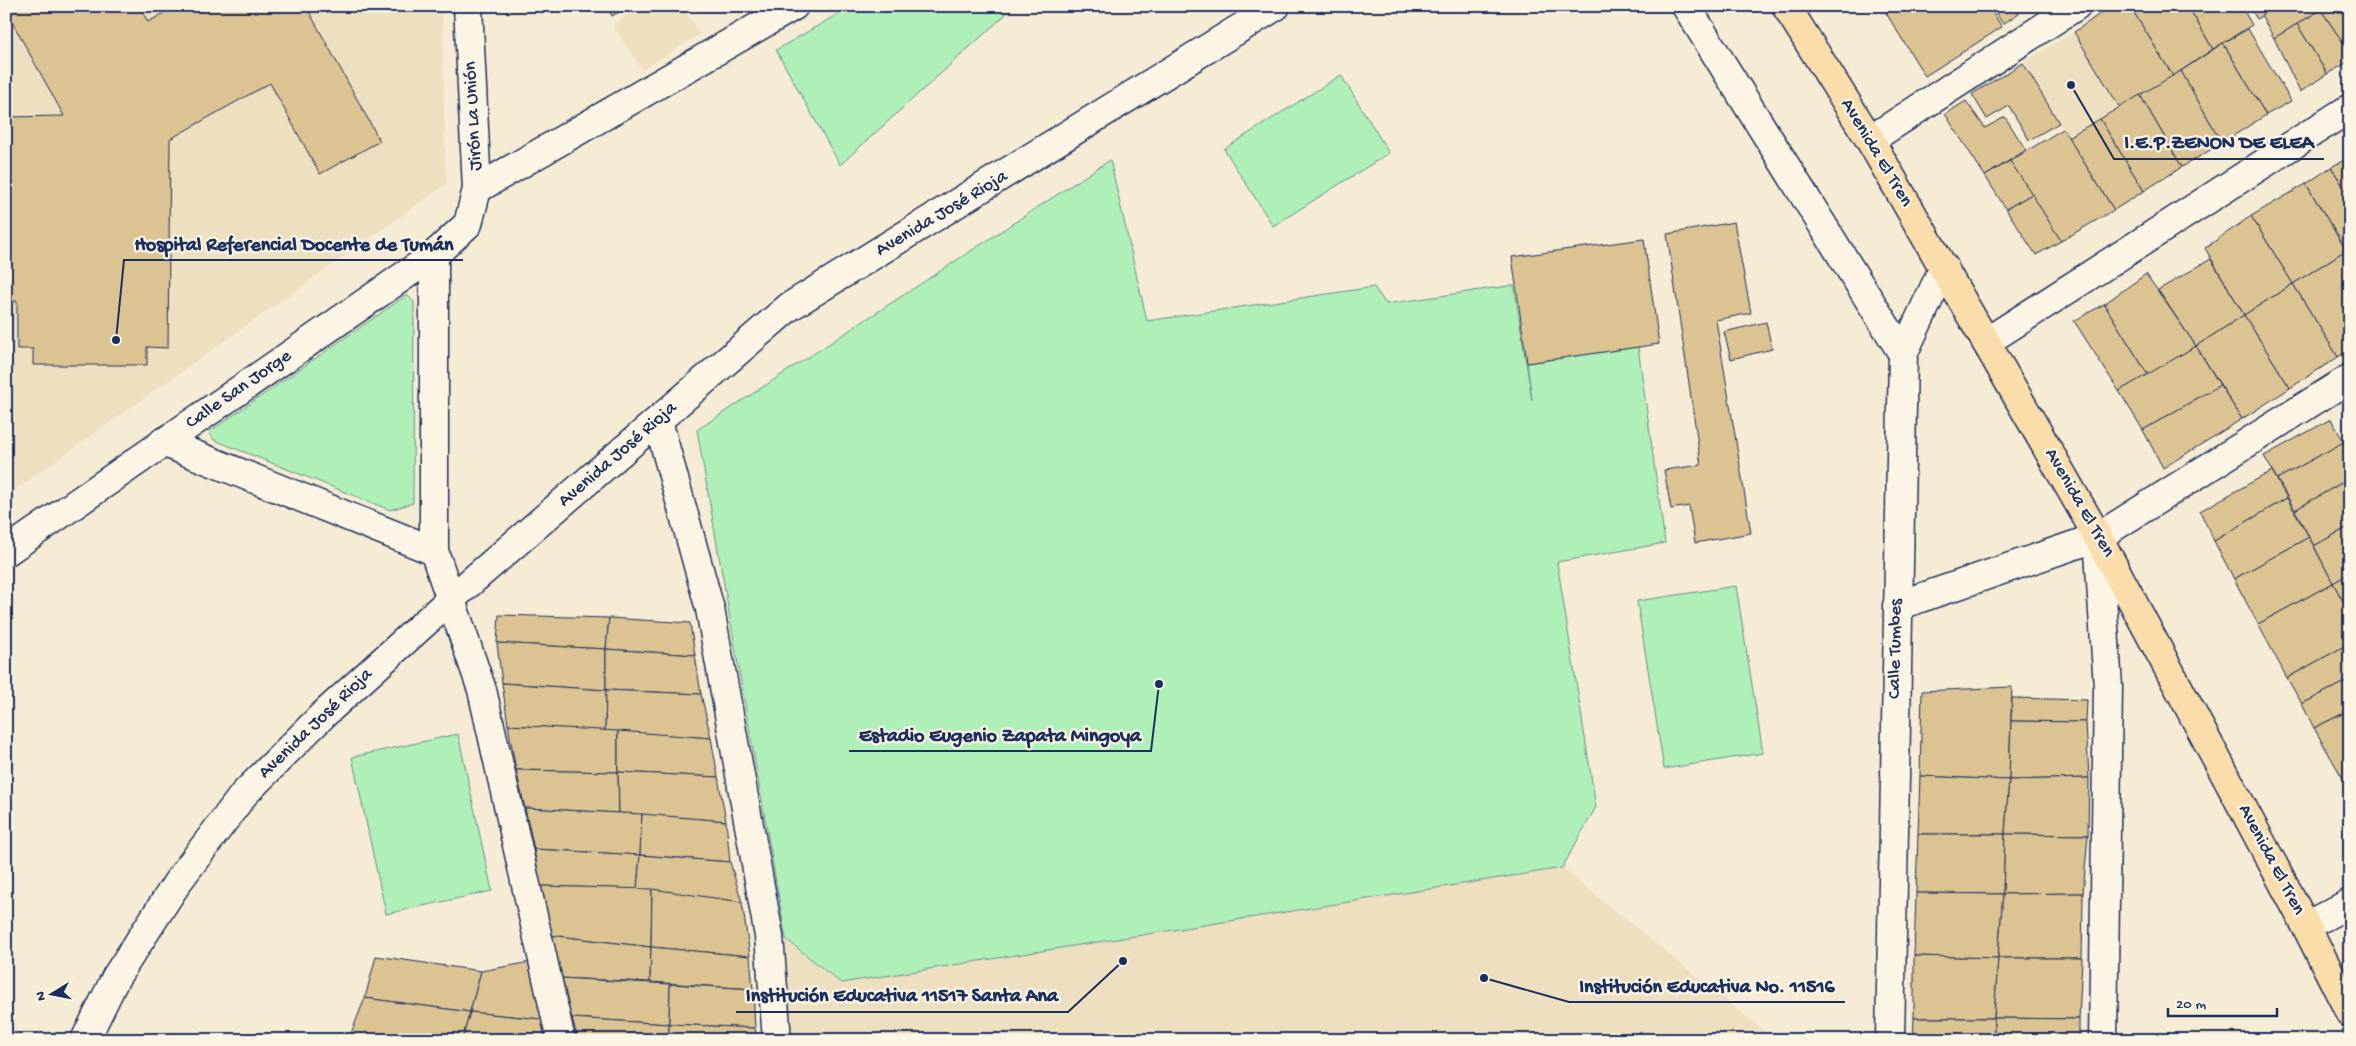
<svg xmlns="http://www.w3.org/2000/svg" width="2356" height="1046" font-family="'Gochi Hand',sans-serif">
  <style>
    .built { fill: #eedfc0 }
    .green { fill: #aff0b9; stroke: #65908c }
    .building { fill: #dcc392; stroke: #1b2f5e }
    .lines { fill: none; stroke-linecap: round; stroke-linejoin: round }
    .minor-casing { stroke: #1b2f5e; stroke-width: 31 }
    .major-casing { stroke: #1b2f5e; stroke-width: 31 }
    .minor { stroke: #fcf5e5; stroke-width: 28 }
    .major { stroke: #faddab; stroke-width: 28 }
    .labels { text-anchor: middle; dominant-baseline: central; stroke-width: 4.5; stroke-linejoin: round; paint-order: stroke }
    .street-label { font-size: 19px; fill: #1b2f5e; stroke: #fcf5e5 }
    .leader { fill: none; stroke: #1b2f5e; stroke-width: 2 }
    .callout-dot { fill: #1b2f5e; stroke: #fcf5e5; stroke-width: 2 }
    .callout-label { font-size: 20px; text-anchor: middle; font-weight: bold; fill: #1b2f5e; stroke: #fcf5e5; stroke-width: 4.5; stroke-linejoin: round; paint-order: stroke }
  </style>
  <rect width="100%" height="100%" fill="#f6ebd4"/>
  <filter id="ink" filterUnits="userSpaceOnUse"><feTurbulence type="fractalNoise" baseFrequency=".02" numOctaves="2"/><feDisplacementMap in="SourceGraphic" scale="10" xChannelSelector="R" yChannelSelector="G"/><feConvolveMatrix kernelMatrix="1 2 1 2 8 2 1 2 1" color-interpolation-filters="sRGB"/></filter>
  <g filter="url(#ink)">
    <g class="built">
      <polygon points="6,6 439,6 442,12 446,184 6,496"/>
      <polygon points="642,6 682,6 700,34 642,70 613,25"/>
      <polygon points="2074,32 2120,108 2068,137 2023,63"/>
      <polygon points="1562,868 1775,1040 791,1040 786,940 841,983"/>
    </g>
    <g class="green">
      <polygon points="852,6 1015,6 840,165 776,50"/>
      <polygon points="1341,75 1389,153 1273,226 1224,149"/>
      <polygon points="1110,160 1147,321 1374,287 1386,304 1514,285 1532,400 1527,363 1638,347 1665,543 1557,562 1596,807 1562,868 841,983 786,939 697,430"/>
      <polygon points="407,295 414,302 413,503 390,510 214,440 209,432"/>
      <polygon points="1736,586 1763,753 1664,769 1637,601"/>
      <polygon points="458,734 492,891 386,914 352,757"/>
    </g>
    <g class="building">
      <polygon points="6,6 139,6 148,22 177,6 306,6 380,141 320,174 270,83 170,139 168,348 147,347 147,365 33,365 33,349 17,349 17,301 6,302 6,117 64,116 6,11"/>
      <polygon points="607,6 629,6 612,16"/>
      <polygon points="1896,6 1988,6 2002,27 1925,76 1886,13"/>
      <polygon points="1991,6 2029,6 2003,24"/>
      <polygon points="2111,6 2130,6 2173,76 2120,108 2074,32"/>
      <polygon points="2130,6 2188,6 2213,49 2173,76"/>
      <polygon points="2188,6 2241,6 2252,25 2213,49"/>
      <polygon points="2249,6 2276,6 2257,19"/>
      <polygon points="2276,6 2327,6 2274,38 2261,15"/>
      <polygon points="2327,6 2350,6 2350,53 2321,10"/>
      <polygon points="2321,10 2350,53 2350,61 2327,74 2297,24"/>
      <polygon points="2297,24 2327,74 2300,92 2274,38"/>
      <polygon points="2248,29 2291,101 2266,115 2223,43"/>
      <polygon points="2223,43 2266,115 2222,143 2181,71"/>
      <polygon points="2023,63 2059,123 2029,140 2009,106 1987,119 1972,94"/>
      <polygon points="2181,71 2222,143 2182,167 2140,95"/>
      <polygon points="2140,95 2182,167 2144,191 2100,119"/>
      <polygon points="1966,101 1985,128 2005,117 2026,150 1985,176 1945,114"/>
      <polygon points="2100,119 2144,191 2114,210 2068,137"/>
      <polygon points="2063,129 2114,210 2061,241 2010,161"/>
      <polygon points="2350,157 2350,197 2331,167"/>
      <polygon points="2010,161 2032,194 2006,209 1985,176"/>
      <polygon points="2331,167 2350,197 2350,248 2346,250 2306,184"/>
      <polygon points="2306,184 2346,250 2293,284 2251,216"/>
      <polygon points="2032,194 2061,241 2036,255 2006,209"/>
      <polygon points="2251,216 2293,284 2244,315 2205,248"/>
      <polygon points="1734,222 1751,313 1716,320 1751,533 1695,543 1689,506 1671,509 1664,470 1701,465 1667,234"/>
      <polygon points="1644,239 1659,344 1527,363 1512,257"/>
      <polygon points="2346,250 2350,257 2350,350 2338,357 2293,284"/>
      <polygon points="2211,259 2244,315 2196,346 2158,290"/>
      <polygon points="2146,274 2196,346 2148,375 2104,304"/>
      <polygon points="2293,284 2338,357 2290,388 2244,315"/>
      <polygon points="2104,304 2148,375 2119,391 2074,321"/>
      <polygon points="2244,315 2290,388 2242,419 2196,346"/>
      <polygon points="1766,322 1772,349 1731,359 1724,332"/>
      <polygon points="2196,346 2220,385 2143,430 2119,391"/>
      <polygon points="2220,385 2242,419 2163,468 2143,430"/>
      <polygon points="2331,419 2344,442 2277,479 2264,456"/>
      <polygon points="2344,442 2350,453 2350,478 2295,510 2277,479"/>
      <polygon points="2272,471 2287,498 2214,541 2200,511"/>
      <polygon points="2350,478 2350,526 2314,546 2295,510"/>
      <polygon points="2287,498 2309,537 2234,579 2214,541"/>
      <polygon points="2350,526 2350,573 2333,583 2314,546"/>
      <polygon points="2309,537 2333,583 2258,624 2234,579"/>
      <polygon points="2350,573 2350,600 2344,603 2333,583"/>
      <polygon points="2333,583 2350,614 2350,643 2287,678 2258,624"/>
      <polygon points="499,615 609,618 606,649 497,643"/>
      <polygon points="609,618 690,623 695,655 606,649"/>
      <polygon points="497,643 606,649 606,690 502,683"/>
      <polygon points="2350,643 2350,679 2302,704 2287,678"/>
      <polygon points="606,649 695,655 701,694 606,690"/>
      <polygon points="2350,679 2350,710 2314,728 2302,704"/>
      <polygon points="502,683 606,690 605,731 508,725"/>
      <polygon points="2012,687 2009,780 1920,776 1922,691"/>
      <polygon points="606,690 701,694 711,738 605,731"/>
      <polygon points="2012,698 2087,700 2086,722 2011,721"/>
      <polygon points="2350,710 2350,782 2346,784 2314,728"/>
      <polygon points="2011,721 2086,722 2089,778 2009,780"/>
      <polygon points="508,725 618,731 618,772 516,770"/>
      <polygon points="618,731 711,738 718,777 618,772"/>
      <polygon points="516,770 618,772 619,813 525,808"/>
      <polygon points="618,772 718,777 726,821 619,813"/>
      <polygon points="1920,776 2009,780 2005,834 1918,834"/>
      <polygon points="2089,778 2088,835 2005,834 2009,780"/>
      <polygon points="525,808 642,814 640,855 534,849"/>
      <polygon points="642,814 726,821 730,862 640,855"/>
      <polygon points="1918,834 2005,834 2003,894 1916,893"/>
      <polygon points="2005,834 2088,835 2083,893 2003,894"/>
      <polygon points="534,849 640,855 637,889 540,886"/>
      <polygon points="640,855 730,862 742,902 637,889"/>
      <polygon points="540,886 652,889 651,947 549,935"/>
      <polygon points="652,889 742,902 750,956 651,947"/>
      <polygon points="1916,893 2003,894 1998,958 1914,956"/>
      <polygon points="2083,893 2082,958 1998,958 2003,894"/>
      <polygon points="549,935 651,947 650,982 560,978"/>
      <polygon points="651,947 750,956 753,989 650,982"/>
      <polygon points="376,956 481,971 470,1012 365,998"/>
      <polygon points="1914,956 1998,958 1994,1018 1914,1018"/>
      <polygon points="1998,958 2082,958 2079,1019 1994,1018"/>
      <polygon points="531,962 551,1020 470,1012 481,971"/>
      <polygon points="560,978 670,984 669,1024 572,1018"/>
      <polygon points="670,984 753,989 755,1028 669,1024"/>
      <polygon points="365,998 470,1012 462,1040 376,1040 350,1036"/>
      <polygon points="470,1012 551,1020 543,1040 462,1040"/>
      <polygon points="572,1018 669,1024 669,1040 578,1040"/>
      <polygon points="1914,1018 1994,1018 1994,1040 1913,1040"/>
      <polygon points="1994,1018 2079,1019 2079,1040 1994,1040"/>
      <polygon points="669,1024 755,1028 757,1040 669,1040"/>
    </g>
    <g class="lines">
      <g class="minor-casing">
        <g id="minor">
          <polyline points="1686,6 1903,354"/>
          <polyline points="1870,140 2076,6"/>
          <polyline points="477,189 794,6"/>
          <polyline points="434,255 434,551 482,690 561,1040"/>
          <polyline points="1986,342 2350,108"/>
          <polyline points="658,421 710,609 769,936 777,1040"/>
          <polyline points="163,442 434,551"/>
          <polyline points="2098,537 2108,687 2103,1040"/>
          <polyline points="6,552 434,255 468,224 477,189 468,6"/>
          <polyline points="1897,606 2098,537 2350,378"/>
          <polyline points="2306,926 2350,903"/>
          <polyline points="85,1040 116,977 179,880 244,794 323,715 451,599 789,307 1276,6"/>
          <polyline points="1890,1040 1903,354 1944,267"/>
        </g>
      </g>
      <g class="major-casing">
        <polyline id="major" points="1786,6 1870,140 2098,537 2306,926 2350,1013"/>
      </g>
      <use href="#minor" class="minor"/>
      <use href="#major" class="major"/>
    </g>
  </g>
  <g class="labels">
    <g class="street-label">
      <text transform="translate(474 116) rotate(-93)">Jirón La Unión</text>
      <text transform="translate(1876 153) rotate(59)">Avenida El Tren</text>
      <text transform="translate(942 214) rotate(-31)">Avenida José Rioja</text>
      <text transform="translate(239 390) rotate(-35)">Calle San Jorge</text>
      <text transform="translate(618 455) rotate(-41)">Avenida José Rioja</text>
      <text transform="translate(2079 503) rotate(60)">Avenida El Tren</text>
      <text transform="translate(1896 649) rotate(-89)">Calle Tumbes</text>
      <text transform="translate(316 724) rotate(-44)">Avenida José Rioja</text>
      <text transform="translate(2271 860) rotate(62)">Avenida El Tren</text>
    </g>
  </g>
  <path class="leader" d="M2071 85L2114 159H2324M116 340L124 260H463M1159 684L1151 751H849M1484 978L1569 1002H1845M1123 961L1068 1012H736"/>
  <g class="callout-dot">
    <circle cx="2071" cy="85" r="5"/>
    <circle cx="116" cy="340" r="5"/>
    <circle cx="1159" cy="684" r="5"/>
    <circle cx="1484" cy="978" r="5"/>
    <circle cx="1123" cy="961" r="5"/>
  </g>
  <g class="callout-label">
    <text x="2219" y="148">I.E.P.ZENON DE ELEA</text>
    <text x="294" y="250">Hospital Referencial Docente de Tumán</text>
    <text x="1000" y="741">Estadio Eugenio Zapata Mingoya</text>
    <text x="1707" y="992">Institución Educativa No. 11516</text>
    <text x="902" y="1001">Institución Educativa 11517 Santa Ana</text>
  </g>
  <rect width="2356" height="1046" fill="none" stroke="#fcf5e5" stroke-width="25"/>
  <rect x="12" y="12" width="2331" height="1021" fill="none" stroke="#1b2f5e" stroke-width="2" filter="url(#ink)"/>
  <g transform="translate(52 994) rotate(260)" stroke="#fcf5e5" stroke-width="4" paint-order="stroke">
  <path d="M0-4L9 19L0 12L-9 19Z" fill="#1b2f5e"/>
  <text y="-8" font-size="14" font-weight="bold" text-anchor="middle" fill="#1b2f5e">N</text>
  </g>
  <path d="M2168 1008v8h109v-8" fill="none" stroke="#1b2f5e" stroke-width="2.5"/>
  <text x="2176" y="1008" font-size="15" fill="#1b2f5e" stroke="#fcf5e5" stroke-width="4" paint-order="stroke">20 m</text>
</svg>
